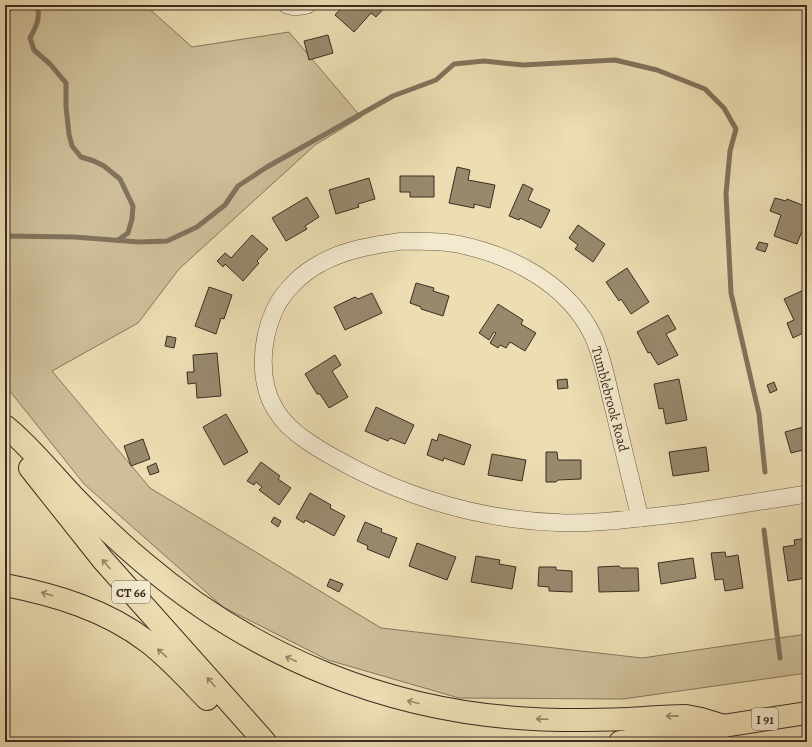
<svg xmlns="http://www.w3.org/2000/svg" width="812" height="747" font-family="Alegreya,serif">
  <style>
    .green { fill: #cebf9a; stroke: #85765e }
    .lines { fill: none; stroke-linecap: round; stroke-linejoin: round }
    .stream { stroke: #82735c; stroke-width: 5 }
    .building { fill: #98896d; stroke: #3c2d22 }
    .minor-casing { stroke: #685946; stroke-width: 18 }
    .motorway-casing { stroke: #3c2d22; stroke-width: 24 }
    .minor { stroke: #f3e9ce; stroke-width: 17 }
    .motorway { stroke: #ecddb3; stroke-width: 22 }
    .oneway { stroke: #94856a }
    .labels { text-anchor: middle; dominant-baseline: central; stroke-width: 3; stroke-linejoin: round; paint-order: stroke }
    .shield { fill: #f3e9ce; stroke: #736556; stroke-width: 1 }
    .shield-label { font-size: 13px; font-weight: bold; fill: #3c2d22 }
    .street-label { font-size: 14px; fill: #3c2d22; stroke: #f3e9ce }
  </style>
  <rect width="100%" height="100%" fill="#ecddb3"/>
  <filter id="stains"><feTurbulence type="fractalNoise" baseFrequency=".005" numOctaves="4"/><feColorMatrix values="0 0 0 0 .2 0 0 0 0 .09 0 0 0 0 .02 0 0 0 .5 -.17"/></filter>
  <radialGradient id="worn" r=".72"><stop offset=".6" stop-color="#630" stop-opacity="0"/><stop offset="1" stop-color="#630" stop-opacity=".3"/></radialGradient>
  <polygon class="green" points="16,5 145,5 192,47 289,32 361,117 315,145 179,269 138,323 52,371 150,488 381,628 642,658 807,634 807,673 623,699 459,698 328,660 223,607 84,484 5,385 5,18"/>
  <g class="lines">
    <g class="stream">
      <path d="M37,5C41,17 36,27 30,38L34,50L50,64L66,83V107L69,134L72,146L81,157L94,161L104,166L120,179L133,206L132,219L128,233L118,240"/>
      <polyline points="5,236 74,237 139,242 167,241 197,227 225,205 238,186 267,167 393,96 436,80 454,64 484,61 523,65 615,60 657,70 705,89 724,108 736,129 730,151 726,194 731,293 759,414 765,472"/>
      <polyline points="764,530 780,658"/>
    </g>
  </g>
  <g class="building">
    <polygon points="344,5 384,5 386,6 376,17 371,13 354,32 335,15"/>
    <polygon points="328,35 333,53 309,60 304,41"/>
    <polygon points="457,167 470,170 468,180 495,185 490,208 474,204 474,208 449,203"/>
    <polygon points="400,176 434,176 434,197 410,197 410,192 400,192"/>
    <polygon points="369,178 375,199 358,204 359,207 336,214 329,190"/>
    <polygon points="523,184 533,189 528,200 550,210 541,228 520,218 519,220 509,216"/>
    <polygon points="307,197 319,217 305,226 307,229 286,241 272,218"/>
    <polygon points="775,198 786,201 787,199 807,207 807,218 797,244 774,236 781,215 770,211"/>
    <polygon points="578,225 605,244 593,262 575,249 578,245 569,238"/>
    <polygon points="252,235 268,249 257,261 259,263 243,281 225,264 223,267 217,261 225,253 231,258"/>
    <polygon points="759,242 768,244 765,252 756,249"/>
    <polygon points="627,268 649,302 631,314 621,299 619,301 606,282"/>
    <polygon points="416,283 434,288 433,291 449,296 443,316 421,309 421,307 410,303"/>
    <polygon points="209,287 232,295 224,319 221,318 216,334 195,326"/>
    <polygon points="806,289 807,292 807,331 793,338 787,323 794,320 784,299"/>
    <polygon points="372,293 382,313 345,330 334,307 355,297 358,299"/>
    <polygon points="498,304 523,320 521,324 536,333 525,351 510,342 506,348 500,345 498,348 490,343 496,333 494,332 489,340 479,333"/>
    <polygon points="668,315 676,329 666,334 678,355 658,365 650,352 648,353 637,332"/>
    <polygon points="167,336 176,338 174,348 165,346"/>
    <polygon points="217,353 221,396 197,398 196,383 188,384 187,372 194,372 193,355"/>
    <polygon points="335,355 341,365 332,371 348,397 329,408 320,394 317,394 305,374"/>
    <polygon points="567,379 568,388 558,389 557,380"/>
    <polygon points="679,379 687,420 666,424 663,408 659,409 654,384"/>
    <polygon points="774,382 777,390 770,393 767,385"/>
    <polygon points="376,407 414,425 405,444 390,438 388,441 365,431"/>
    <polygon points="226,414 248,452 224,465 203,427"/>
    <polygon points="807,426 807,449 791,453 785,432"/>
    <polygon points="439,434 471,445 464,465 444,458 443,461 427,455 432,439 437,441"/>
    <polygon points="143,439 150,459 131,466 124,446"/>
    <polygon points="706,447 709,471 673,476 669,452"/>
    <polygon points="546,452 557,452 558,460 581,460 581,479 558,480 556,482 546,482"/>
    <polygon points="492,454 526,460 522,481 488,475"/>
    <polygon points="261,462 280,476 278,479 291,488 279,505 259,490 262,487 256,482 254,485 247,481"/>
    <polygon points="156,463 159,472 150,475 147,467"/>
    <polygon points="310,493 331,505 330,508 345,516 334,536 305,520 304,523 296,518"/>
    <polygon points="274,517 281,521 278,527 271,522"/>
    <polygon points="365,522 382,529 381,532 397,538 389,558 367,549 368,546 357,541"/>
    <polygon points="807,538 807,561 804,561 806,578 788,581 783,547 795,545 794,540"/>
    <polygon points="417,543 456,557 447,580 409,566"/>
    <polygon points="725,552 726,557 738,555 743,588 725,591 723,579 715,580 711,553"/>
    <polygon points="476,556 500,560 499,564 516,567 512,589 471,582"/>
    <polygon points="693,558 696,578 661,584 658,563"/>
    <polygon points="619,566 621,568 638,568 639,591 599,592 598,567"/>
    <polygon points="539,567 556,567 556,570 572,571 572,592 549,591 549,587 538,586"/>
    <polygon points="330,579 343,584 339,592 327,586"/>
  </g>
  <g class="lines">
    <g class="minor-casing">
      <g id="minor">
        <polyline points="287,5 295,7 307,5"/>
        <path d="M403,241C421,241 440,241 457,244C512,255 568,284 593,336C603,358 607,383 613,406C622,444 631,481 640,518C615,521 590,523 565,523C492,521 420,502 355,469C339,460 322,452 307,441C295,433 282,421 275,409C258,380 261,341 274,311C283,291 302,273 321,263C346,249 375,245 403,241Z"/>
        <polyline points="640,518 686,513 807,494"/>
      </g>
    </g>
    <g class="motorway-casing">
      <g id="motorway">
        <path d="M5,426C31,447 50,472 73,496C95,519 119,542 144,563C255,657 389,712 534,719C565,721 597,720 628,719C647,718 667,716 686,716L701,719L724,726"/>
        <polyline points="30,468 103,560 265,742"/>
        <path d="M5,585C56,595 106,610 148,642C169,658 188,679 207,699"/>
        <polyline points="620,742 807,713"/>
      </g>
    </g>
    <use href="#minor" class="minor"/>
    <use href="#motorway" class="motorway"/>
  </g>
  <defs><path id="oneway-shaft" d="M-6 0H5M1.5-3L5.5 0L1.5 3" fill="none" stroke-width="1.6" stroke-linecap="round" stroke-linejoin="round"/></defs>
  <g class="oneway">
    <use href="#oneway-shaft" transform="translate(106 564) rotate(-131)"/>
    <use href="#oneway-shaft" transform="translate(47 594) rotate(-163)"/>
    <use href="#oneway-shaft" transform="translate(162 653) rotate(-139)"/>
    <use href="#oneway-shaft" transform="translate(291 659) rotate(-155)"/>
    <use href="#oneway-shaft" transform="translate(211 682) rotate(-132)"/>
    <use href="#oneway-shaft" transform="translate(413 702) rotate(-166)"/>
    <use href="#oneway-shaft" transform="translate(672 716) rotate(179)"/>
    <use href="#oneway-shaft" transform="translate(542 719) rotate(-178)"/>
  </g>
  <g class="labels">
    <g class="shield">
      <rect x="112" y="581" width="38" height="22" rx="3"/>
      <rect x="752" y="708" width="26" height="22" rx="3"/>
    </g>
    <g class="shield-label">
      <text x="131" y="592">CT 66</text>
      <text x="765" y="719">I 91</text>
    </g>
    <g class="street-label">
      <text transform="translate(610 399) rotate(75)">Tumblebrook Road</text>
    </g>
  </g>
  <rect width="812" height="747" fill="none" stroke="#ecddb3" stroke-width="20"/>
  <rect x="6" y="6" width="800" height="735" fill="none" stroke="#3c2d22" stroke-width="2"/>
  <rect x="10" y="10" width="792" height="727" fill="none" stroke="#3c2d22"/>
  <rect width="100%" height="100%" filter="url(#stains)"/>
  <rect width="100%" height="100%" fill="url(#worn)"/>
</svg>
